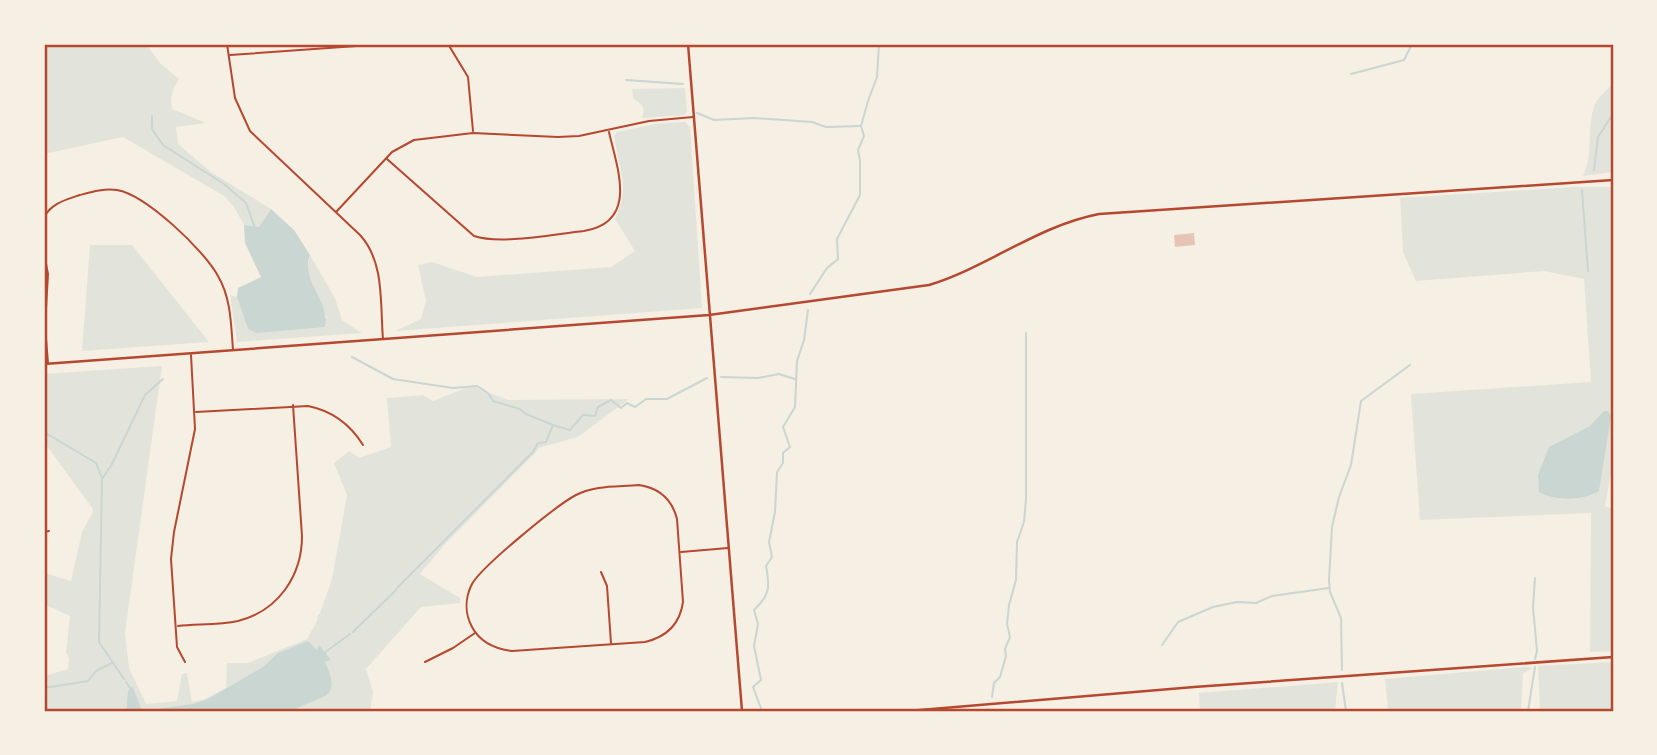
<svg xmlns="http://www.w3.org/2000/svg" width="1657" height="755" font-family="'Fira Sans Condensed',sans-serif">
  <style>
    .green { fill: #e2e4dc }
    .water { fill: #c9d6d2 }
    .lines { fill: none; stroke-linecap: round; stroke-linejoin: round }
    .stream { stroke: #c9d6d2; stroke-width: 2 }
    .building { fill: #e6c5b7 }
    .minor { stroke: #b5482f; stroke-width: 2 }
    .tertiary { stroke: #b5482f; stroke-width: 2.5 }
    .neatline { fill: none; stroke: #b5482f; stroke-width: 2.5 }
  </style>
  <rect width="100%" height="100%" fill="#f6efe4"/>
  <g class="green">
    <path d="M44,44H146L160,63L179,79C172,90 170,96 172,109L206,123L176,127L178,144L211,172L271,209L259,227L244,225L234,207L224,196L123,137L44,154Z"/>
    <path d="M1613,84V172L1583,176C1594,153 1586,128 1595,104C1598,97 1607,90 1613,84Z"/>
    <path d="M685,88L687,112L684,115L642,118C646,107 642,104 633,98L632,89Z"/>
    <path d="M685,122L690,127L702,308L395,331L421,319L426,301L418,265L432,262L477,277L611,267L635,251L615,219C631,187 619,169 614,136L617,132L655,124Z"/>
    <polygon points="1574,187 1613,187 1613,463 1605,506 1613,509 1611,582 1613,651 1590,652 1591,513 1420,520 1411,394 1591,382 1584,279 1544,271 1416,281 1403,252 1400,198"/>
    <polygon points="90,245 132,245 209,342 82,351"/>
    <polygon points="310,255 335,298 342,320 362,333 237,342 230,295 237,297 248,329 327,318 307,271"/>
    <polygon points="162,366 125,633 129,668 146,704 177,701 182,674 187,673 192,702 203,700 226,688 227,663 248,663 307,639 318,619 317,616 320,613 332,579 347,495 334,463 349,451 359,458 391,447 387,398 423,395 433,401 471,386 509,400 629,399 578,437 538,448 538,450 445,544 420,574 460,598 460,603 421,607 366,669 373,692 370,711 44,711 44,676 68,669 69,658 66,653 70,616 44,604 44,573 71,581 82,532 92,514 93,509 44,442 44,374"/>
    <polygon points="1613,662 1613,711 1540,711 1538,666"/>
    <polygon points="1525,667 1533,668 1523,673 1521,711 1388,711 1385,679"/>
    <polygon points="1338,682 1335,711 1200,711 1199,693"/>
  </g>
  <g class="water">
    <path d="M271,209L294,230L310,255C300,281 331,302 325,327L257,333L248,329L237,297L238,288L261,277L245,243L244,225L259,227Z"/>
    <path d="M1604,411H1608L1611,417L1599,491C1582,501 1556,501 1539,492L1538,475L1549,447L1590,426Z"/>
    <path d="M308,641L317,650L319,645L331,660L325,662C330,673 337,688 325,696L290,711H126C128,704 126,693 130,688L133,687L142,711L193,704L208,699L263,667L278,653Z"/>
  </g>
  <g class="lines">
    <g class="stream">
      <polyline points="1351,74 1404,60 1412,44"/>
      <polyline points="626,80 683,84"/>
      <polyline points="697,113 714,120 754,118 812,122 826,127 860,126"/>
      <polyline points="152,116 152,129 163,145 224,184 246,203 255,228"/>
      <polyline points="1594,170 1598,137 1613,114"/>
      <polyline points="1582,190 1588,271"/>
      <polyline points="810,294 827,268 838,259 837,239 860,195 860,161 858,150 864,136 861,126 868,101 877,77 879,44"/>
      <polyline points="352,357 393,379 453,388 477,386 488,393 493,401 520,409 526,414 553,425"/>
      <polyline points="721,377 758,378 779,374 795,379"/>
      <polyline points="44,432 96,463 102,478"/>
      <polyline points="397,588 533,452 538,443 546,442 553,425 570,430 583,415 595,416 598,407 611,400 621,408 627,403 635,407 646,399 667,399 707,378"/>
      <polyline points="353,632 396,590"/>
      <polyline points="1162,645 1178,622 1213,607 1237,602 1256,603 1272,596 1329,588"/>
      <polyline points="324,653 350,634"/>
      <polyline points="1535,659 1537,651 1533,607 1535,578"/>
      <polyline points="1342,670 1341,618 1330,592 1329,580 1332,527 1339,497 1351,465 1361,401 1410,365"/>
      <polyline points="124,679 99,642 102,479 112,464 145,395 163,379"/>
      <polyline points="126,682 130,688"/>
      <polyline points="1342,683 1346,711"/>
      <polyline points="44,688 88,681 96,671 112,663"/>
      <polyline points="992,697 994,683 1000,677 1006,656 1005,649 1010,637 1007,624 1009,605 1016,580 1017,542 1024,522 1026,499 1026,333"/>
      <path d="M762,711L753,687L761,680L754,646L758,624L754,610C770,595 770,587 766,566L772,557L769,542L775,512L777,472L783,463V453L790,447L783,427L795,407L797,361L804,340L808,310"/>
      <polyline points="988,711 988,709"/>
      <polyline points="1528,711 1535,667"/>
    </g>
  </g>
  <polygon class="building" points="1194,233 1195,245 1175,247 1174,235"/>
  <g class="lines">
    <g class="minor">
      <path d="M227,44L235,98L250,131L360,235C385,262 380,305 383,339"/>
      <polyline points="448,44 468,77 473,131"/>
      <polyline points="230,55 385,44"/>
      <path d="M387,159L474,236C501,245 554,234 584,231C639,222 617,168 609,132"/>
      <polyline points="336,212 392,152 414,140 473,133 558,137 579,136 649,121 693,117"/>
      <path d="M44,217C52,203 65,200 80,195C91,192 104,188 117,190C146,195 204,250 218,276C231,298 231,324 233,350"/>
      <polyline points="44,253 48,274 45,326 48,363"/>
      <path d="M196,412L308,406C333,411 350,424 363,445"/>
      <path d="M639,485C659,488 672,499 677,519L683,602C680,624 666,637 645,642L512,651C496,649 480,642 472,627C465,614 465,599 471,586C478,569 557,505 576,495C595,485 618,487 639,485Z"/>
      <polyline points="44,532 49,531"/>
      <polyline points="681,552 728,548"/>
      <polyline points="601,572 607,586 611,643"/>
      <path d="M178,626C197,624 219,625 238,621C278,611 302,576 302,536L293,405"/>
      <polyline points="185,662 177,647 171,559 174,532 195,429 191,355"/>
      <polyline points="425,662 453,648 475,633"/>
    </g>
    <g class="tertiary">
      <polyline points="688,44 742,711"/>
      <path d="M44,364L709,315L929,285C988,267 1037,226 1099,214L1613,180"/>
      <polyline points="908,711 1194,687 1613,657"/>
    </g>
  </g>
  <rect width="1657" height="755" fill="none" stroke="#f6efe4" stroke-width="91"/>
  <rect x="46" y="46" width="1566" height="664" class="neatline"/>
</svg>
